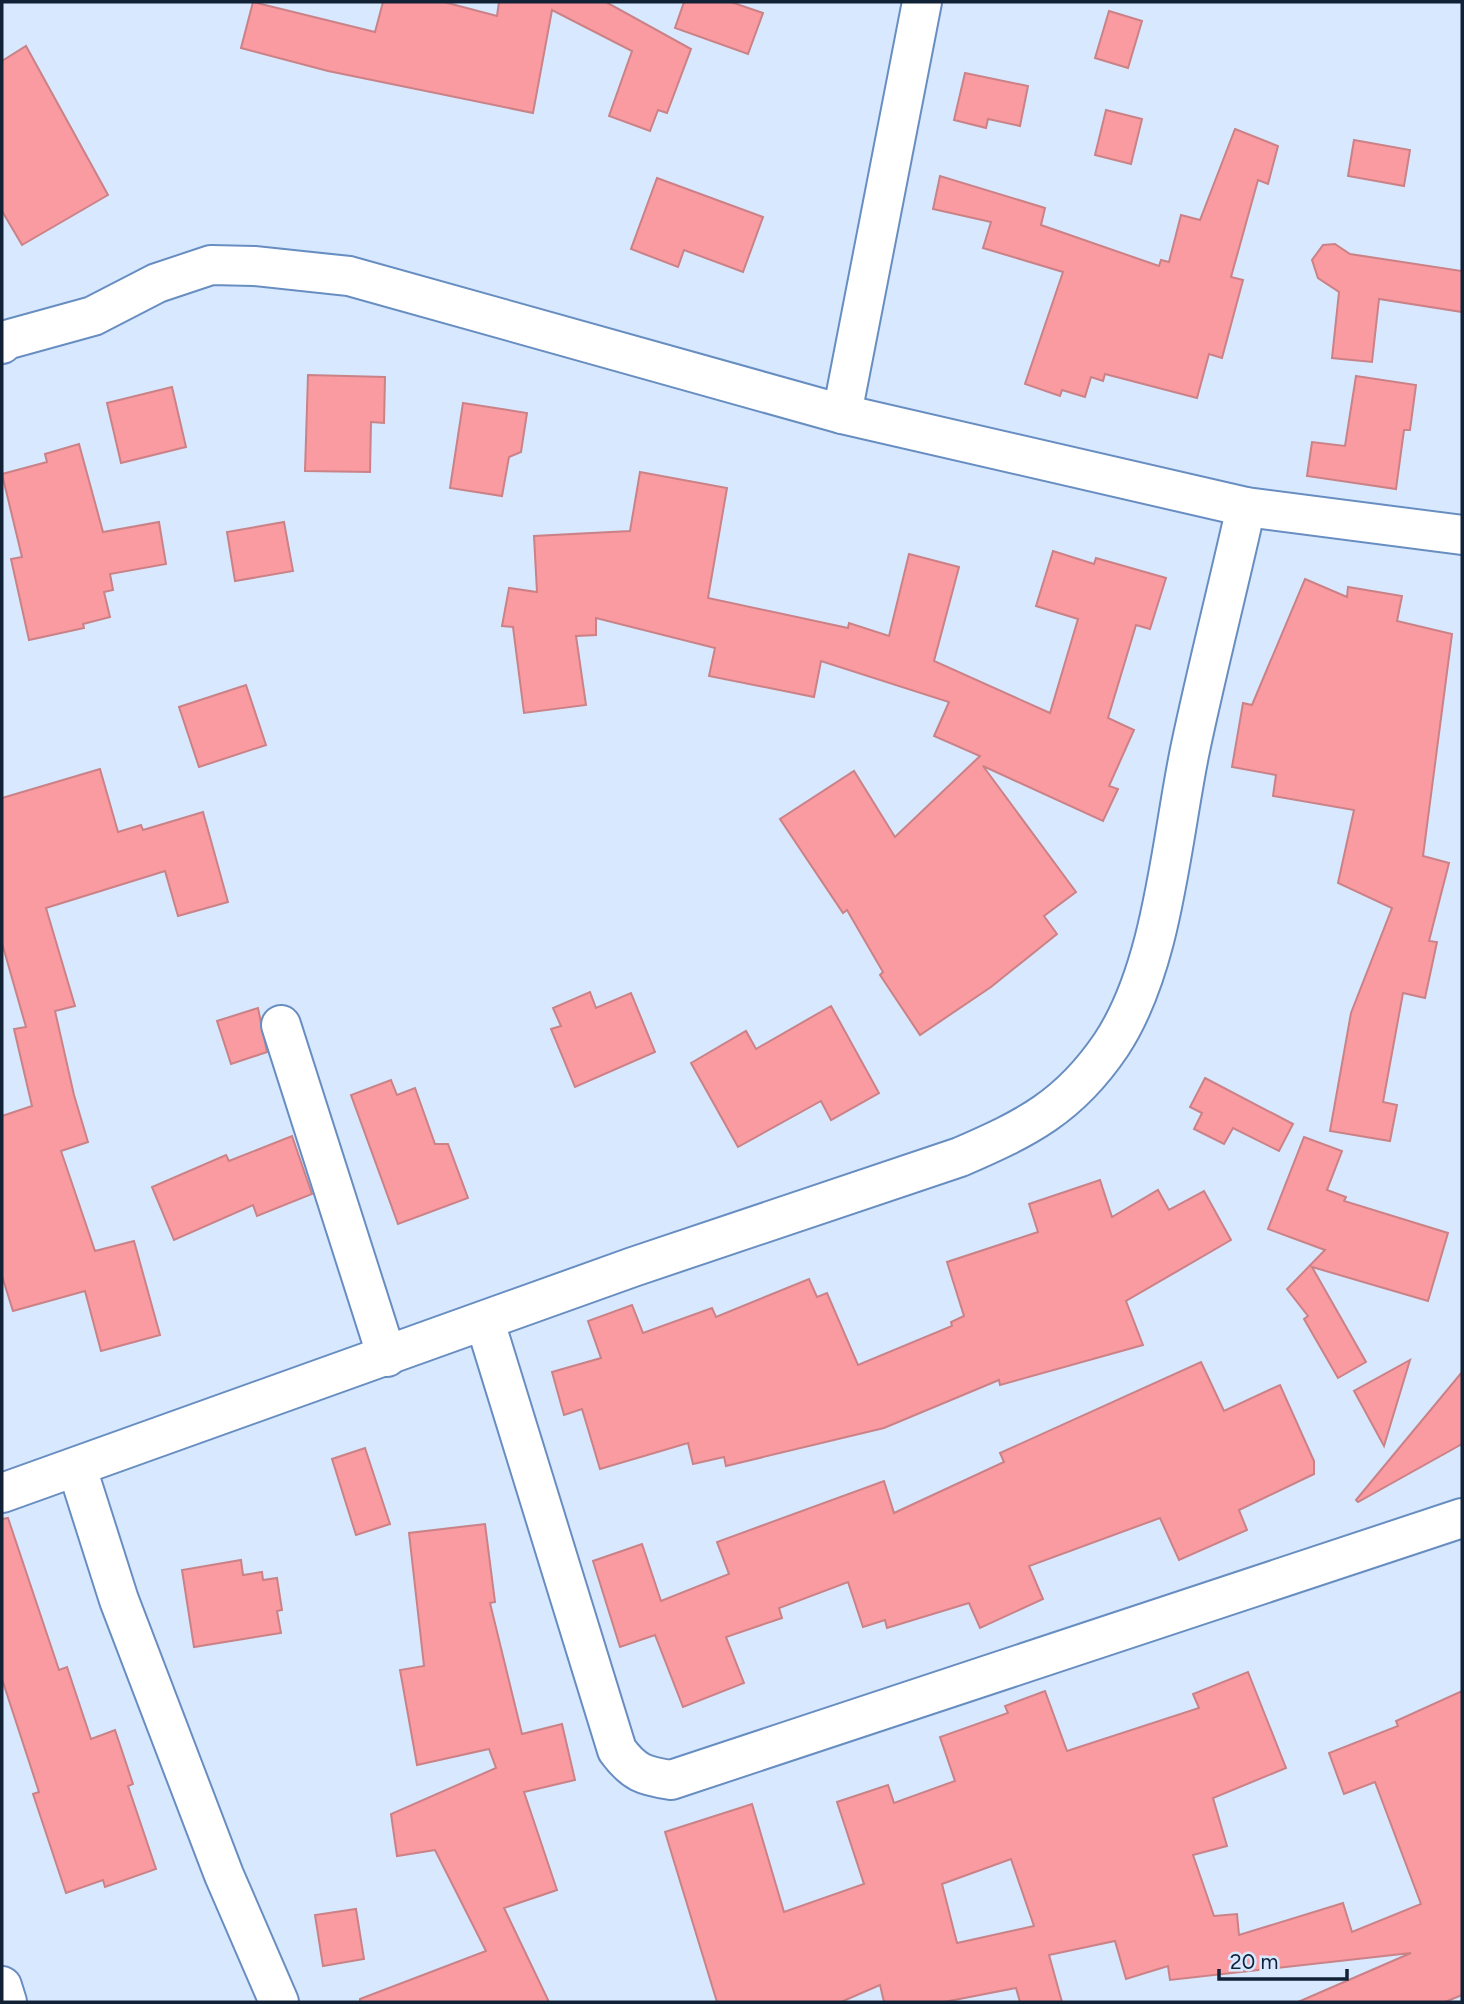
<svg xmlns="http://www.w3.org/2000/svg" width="1464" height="2004" font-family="Figtree,sans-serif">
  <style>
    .building { fill: #fa9aa1; stroke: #ca8287; stroke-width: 2; fill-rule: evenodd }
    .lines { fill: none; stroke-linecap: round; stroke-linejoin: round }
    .street-casing { stroke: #688ec1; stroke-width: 42 }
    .secondary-casing { stroke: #688ec1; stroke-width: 42 }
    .street { stroke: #fff; stroke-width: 38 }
    .secondary { stroke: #fff; stroke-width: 38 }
  </style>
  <rect width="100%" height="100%" fill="#d8e8ff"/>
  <g class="building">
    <polygon points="253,2 375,32 383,2 444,2 497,16 499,2 606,2 691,49 667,113 658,110 650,131 609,116 632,51 552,10 533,113 328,71 241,48"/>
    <polygon points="684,2 731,2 763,13 748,54 675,28"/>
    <polygon points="1109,11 1142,21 1128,68 1095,58"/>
    <polygon points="26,46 108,195 22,245 2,211 2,61"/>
    <polygon points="965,73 1028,86 1020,126 988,119 986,128 954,120"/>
    <polygon points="1106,110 1142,119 1131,164 1095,155"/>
    <polygon points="1235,129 1278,146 1268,184 1258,180 1231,277 1243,280 1222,358 1209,354 1197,398 1105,374 1103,381 1091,377 1085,397 1062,390 1060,396 1025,384 1063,272 983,248 991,222 933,209 940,176 1045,208 1041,225 1159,266 1161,260 1169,262 1181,215 1200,220"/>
    <polygon points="1354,140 1410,150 1404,186 1348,176"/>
    <polygon points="657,178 763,217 743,272 684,250 678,267 631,249"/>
    <polygon points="1335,244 1350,254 1462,271 1462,312 1379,299 1372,362 1332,358 1339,292 1318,278 1312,260 1323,245"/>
    <polygon points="308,375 385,377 384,423 371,422 370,472 305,471"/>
    <polygon points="1356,376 1416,385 1410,430 1404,430 1396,489 1307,476 1312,442 1345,446"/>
    <polygon points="172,387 186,447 121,463 107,403"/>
    <polygon points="463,403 527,413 521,452 509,457 502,496 450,488"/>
    <polygon points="79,444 103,532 159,522 166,564 110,574 113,590 104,592 110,617 83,624 84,628 29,640 11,559 22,557 2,474 47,462 45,454"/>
    <polygon points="640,472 727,488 708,598 848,628 849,623 889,636 909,554 959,567 934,661 1050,713 1078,619 1036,606 1053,551 1094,564 1096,558 1166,578 1150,629 1136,625 1108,718 1134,730 1109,786 1118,789 1103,821 983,766 1076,892 1044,916 1057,934 991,987 920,1035 880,975 883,972 847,910 843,913 780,819 854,771 895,837 980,756 934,736 949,702 821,661 814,697 709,676 715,648 596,618 596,635 576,636 586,705 524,713 513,627 502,626 509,588 537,592 534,536 630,531"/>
    <polygon points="284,522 293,571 235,581 227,532"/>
    <polygon points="1305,579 1347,597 1348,587 1402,596 1397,621 1452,634 1423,856 1449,863 1429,941 1437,942 1425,998 1403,993 1383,1102 1397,1105 1390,1141 1330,1131 1351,1013 1392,908 1338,883 1354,810 1273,796 1276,775 1232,767 1243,703 1252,705"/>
    <polygon points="246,685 266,745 199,767 179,707"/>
    <polygon points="100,769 118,832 141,825 143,830 203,812 228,902 178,916 165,871 46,908 75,1006 55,1011 74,1095 88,1142 61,1151 95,1251 134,1241 160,1335 101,1351 85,1291 13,1311 2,1276 2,1116 32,1106 14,1029 26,1027 2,943 2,798"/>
    <polygon points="590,992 596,1008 631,993 655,1052 575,1087 551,1029 561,1026 553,1008"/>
    <polygon points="831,1006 879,1093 831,1120 821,1101 738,1147 691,1063 746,1031 756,1049"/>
    <polygon points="258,1008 267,1052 231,1064 217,1021"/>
    <polygon points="1205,1078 1293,1124 1279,1151 1233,1128 1224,1144 1194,1129 1202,1113 1190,1107"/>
    <polygon points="391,1080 397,1095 415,1088 435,1144 448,1144 468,1198 398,1224 351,1095"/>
    <polygon points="292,1136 312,1194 257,1216 253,1205 174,1240 152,1187 226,1155 229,1161"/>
    <polygon points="1304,1137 1342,1151 1327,1190 1346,1197 1344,1201 1448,1233 1428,1301 1312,1267 1366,1362 1338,1378 1304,1319 1308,1316 1287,1289 1325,1250 1268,1229"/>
    <polygon points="1100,1180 1112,1217 1158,1190 1169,1210 1204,1191 1231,1240 1126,1301 1143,1345 1000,1385 999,1380 884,1428 726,1466 724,1457 693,1464 688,1443 600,1469 582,1409 564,1415 552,1372 601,1358 588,1321 632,1305 643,1333 712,1308 716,1317 809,1279 817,1297 827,1293 858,1365 952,1326 951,1322 964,1316 947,1262 1038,1232 1029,1204"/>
    <polygon points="1410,1360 1384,1446 1354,1391"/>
    <polygon points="1201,1362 1224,1411 1280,1385 1314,1461 1314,1474 1239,1510 1247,1530 1179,1560 1160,1518 1029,1566 1043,1599 980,1628 969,1603 887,1628 885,1620 863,1627 848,1582 779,1608 782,1618 726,1637 744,1683 683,1707 655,1635 620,1647 593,1561 642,1544 661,1601 729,1574 717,1542 884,1481 894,1513 1004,1462 1000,1453"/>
    <polygon points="1462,1372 1462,1444 1358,1502 1356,1500"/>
    <polygon points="365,1448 390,1524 356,1535 332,1459"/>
    <polygon points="8,1518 59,1670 67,1667 91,1739 115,1730 133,1784 128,1786 156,1869 105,1887 103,1880 66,1893 33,1794 39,1792 2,1679 2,1519"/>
    <polygon points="485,1524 495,1602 490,1603 522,1734 562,1724 575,1780 524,1792 557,1890 504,1908 549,2002 360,2002 360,1999 486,1951 435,1850 397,1856 391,1814 496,1768 489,1749 417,1765 400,1670 424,1666 409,1533"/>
    <polygon points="241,1560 243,1575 262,1572 263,1580 277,1578 282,1610 277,1611 281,1633 194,1647 182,1570"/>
    <path d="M1248,1672L1286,1768L1213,1798L1227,1846L1193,1855L1214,1916L1237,1914L1239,1935L1343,1903L1352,1932L1421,1904L1375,1782L1344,1794L1329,1753L1398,1726L1396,1721L1462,1691V1995L1445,2002H1298L1411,1953L1170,1980L1168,1966L1126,1979L1115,1941L1049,1955L1062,2002H1020L1016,1988L944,2002H884L880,1985L841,2002H717L665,1832L752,1804L784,1912L864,1884L837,1802L888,1785L894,1803L955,1781L940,1737L1008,1713L1005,1706L1045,1691L1067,1751L1199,1708L1193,1694ZM1011,1859L1034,1926L957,1943L942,1884Z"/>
    <polygon points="356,1909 364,1959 323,1966 315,1915"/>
  </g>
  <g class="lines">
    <g class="street-casing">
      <g id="street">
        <polyline points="842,414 922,2"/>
        <polyline points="281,1025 387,1357"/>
        <path d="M485,1322L617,1750C634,1773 644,1776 671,1780L1462,1518"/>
        <polyline points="77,1468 119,1600 224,1875 279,2002"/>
        <path d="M2,1493L633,1267L960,1157C1027,1128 1069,1107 1111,1045C1163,967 1171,842 1190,750C1207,669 1228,588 1246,507"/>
        <polyline points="2,1986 7,2002"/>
      </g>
    </g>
    <g class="secondary-casing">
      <polyline id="secondary" points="2,344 6,340 93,316 157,283 211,265 254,266 349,276 842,414 1246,507 1462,535"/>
    </g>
    <use href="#street" class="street"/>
    <use href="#secondary" class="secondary"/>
  </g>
  <rect width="1464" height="2004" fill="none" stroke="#122236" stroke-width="7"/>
  <path d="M1219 1969v10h128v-10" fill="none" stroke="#122236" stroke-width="3.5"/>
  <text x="1230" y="1969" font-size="21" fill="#122236" stroke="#d8e8ff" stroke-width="5" paint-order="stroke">20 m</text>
</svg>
